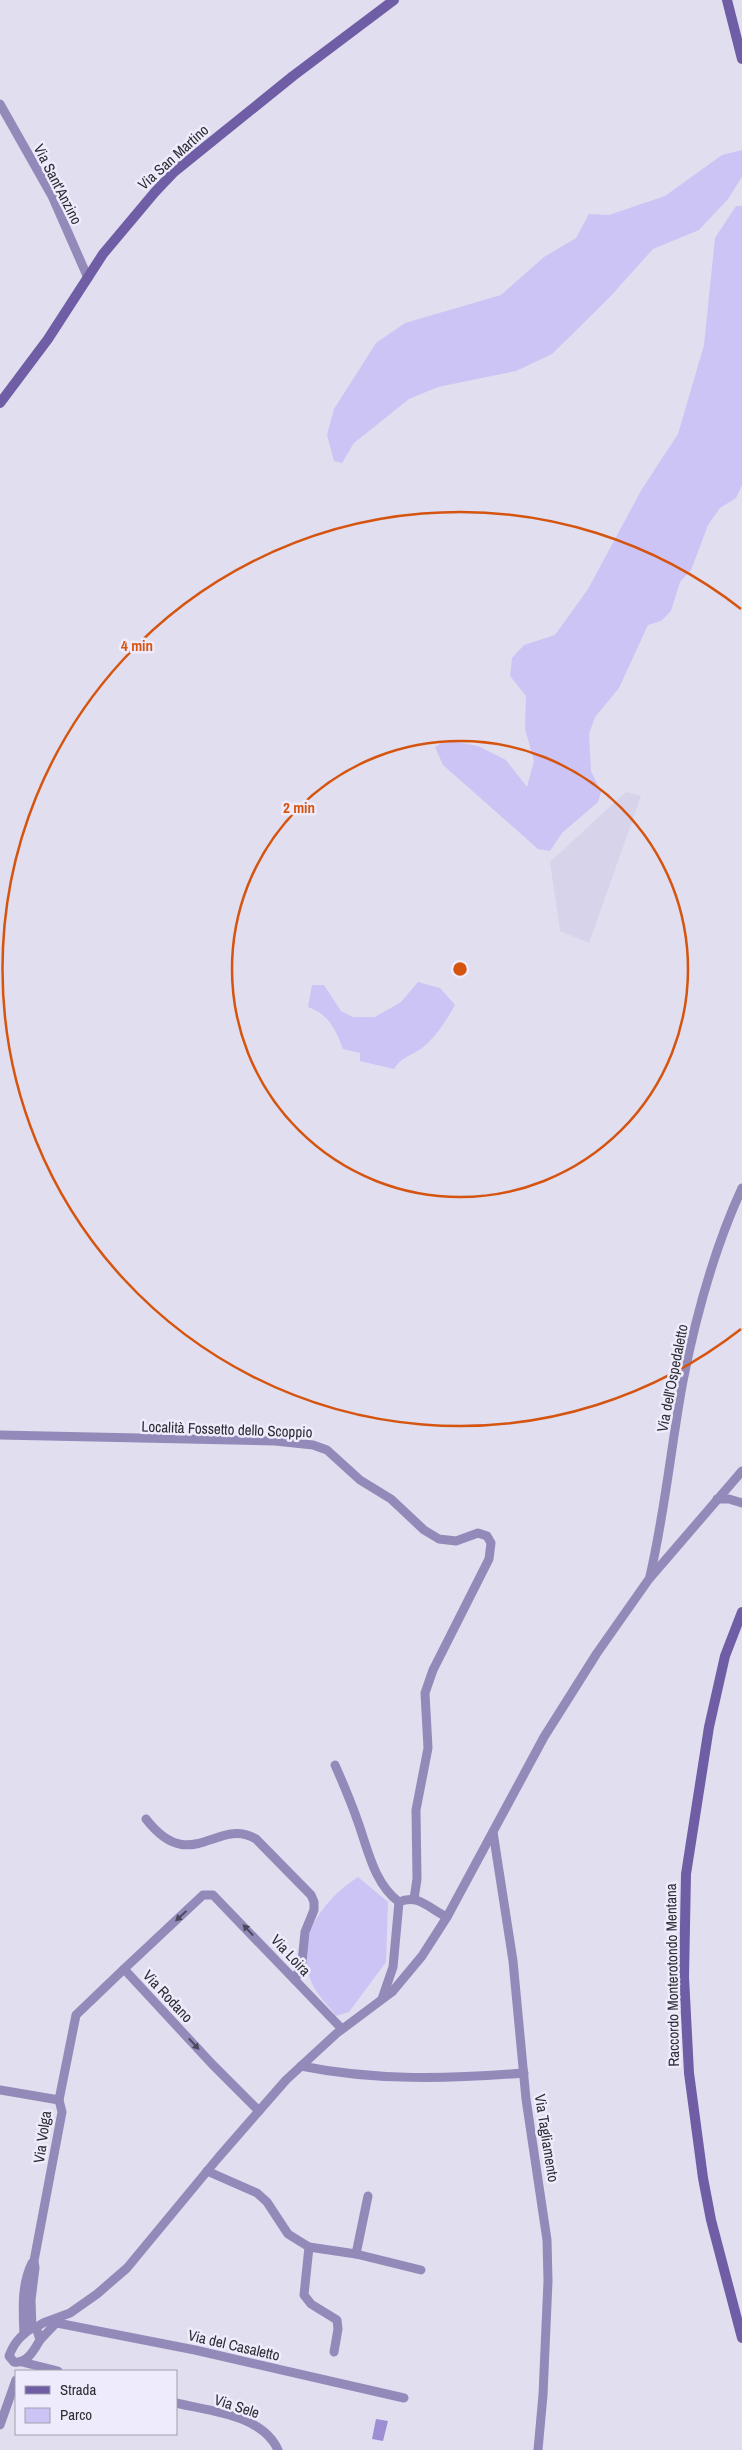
<svg xmlns="http://www.w3.org/2000/svg" width="742" height="2450" font-family="'Archivo Narrow',sans-serif">
  <style>
    .built { fill: #d7d3eb }
    .green { fill: #cdc4f6 }
    .water { fill: #9e8fd4 }
    .lines { fill: none; stroke-linecap: round; stroke-linejoin: round }
    .street { stroke: #938aba; stroke-width: 9 }
    .secondary { stroke: #6f5ea5; stroke-width: 10 }
    .oneway { fill: #4c495c }
    .ring { fill: none; stroke: #d55510; stroke-width: 2.5 }
    .labels { text-anchor: middle; dominant-baseline: central; stroke-width: 5; stroke-linejoin: round; paint-order: stroke }
    .street-label { font-size: 15px; fill: #2e2d33; stroke: #eeebfc }
    .centre { fill: #d55510; stroke: #eeebfc; stroke-width: 2.5 }
    .ring-label { font-size: 15px; text-anchor: middle; font-weight: bold; fill: #d55510; stroke: #eeebfc; stroke-width: 5; stroke-linejoin: round; paint-order: stroke }
  </style>
  <rect width="100%" height="100%" fill="#e1deef"/>
  <polygon class="built" points="626,792 641,796 589,943 560,931 550,862"/>
  <g class="green">
    <polygon points="742,150 742,177 728,199 699,230 653,249 609,298 552,354 516,371 438,387 409,399 354,443 342,463 334,461 327,435 334,409 376,343 405,323 501,295 544,257 576,238 589,214 609,215 665,196 722,155"/>
    <polygon points="736,206 742,206 742,485 736,498 720,508 708,525 691,570 680,582 671,611 661,621 648,625 619,688 595,717 589,734 591,771 601,792 598,802 562,833 550,851 538,849 443,765 435,747 447,740 478,746 506,760 527,787 534,761 525,729 526,696 510,676 512,658 524,645 555,635 588,589 642,489 678,434 704,345 715,238"/>
    <path d="M418,982L440,988L455,1005C445,1022 437,1036 422,1048C412,1055 400,1058 394,1069L360,1061V1053L343,1049C336,1030 329,1014 308,1007L312,985H324L341,1011L353,1017H375L401,1002Z"/>
    <path d="M358,1877L388,1902L386,1962L349,2012L336,2016C330,2007 320,1998 315,1989C290,1944 321,1901 358,1877Z"/>
  </g>
  <polygon class="water" points="376,2419 388,2421 383,2441 372,2439"/>
  <g class="lines">
    <g class="street">
      <polyline points="0,104 52,196 88,278"/>
      <polyline points="0,1435 275,1441 313,1445 327,1450 360,1480 391,1499 424,1530 439,1539 456,1541 478,1533 487,1536 491,1543 489,1559 433,1670 425,1693 428,1748 416,1810 417,1879 414,1899"/>
      <polyline points="717,1499 729,1499 742,1503"/>
      <path d="M650,1576C665,1512 671,1446 683,1381C696,1315 714,1249 742,1188"/>
      <path d="M335,1765C343,1783 351,1802 358,1822C368,1850 374,1883 399,1902"/>
      <path d="M146,1819C191,1877 217,1816 256,1839L311,1895L314,1902V1910L305,1932L302,1962L295,1980"/>
      <polyline points="493,1832 513,1961 526,2099 547,2240 548,2281 543,2395 538,2450"/>
      <path d="M399,1902C419,1893 430,1910 447,1917"/>
      <polyline points="382,1999 393,1967 399,1902"/>
      <path d="M301,2066C375,2081 449,2079 524,2073"/>
      <polyline points="0,2090 59,2100"/>
      <polyline points="259,2111 212,2064 124,1969 203,1895 213,1895 342,2029"/>
      <polyline points="207,2171 257,2193 267,2202 288,2234 309,2247 304,2295 311,2304 337,2320 338,2329 334,2352"/>
      <polyline points="309,2247 356,2254 368,2196"/>
      <polyline points="356,2254 421,2270"/>
      <polyline points="57,2323 195,2350 404,2398"/>
      <polyline points="32,2328 31,2300 35,2268 34,2261 62,2112 59,2100 76,2015 124,1969"/>
      <path d="M32,2328L37,2330L40,2340C34,2350 27,2364 14,2362L9,2356C14,2343 20,2336 32,2328Z"/>
      <polyline points="35,2328 43,2323 70,2313 97,2294 127,2268 218,2158 286,2080 337,2033 392,1992 422,1956 447,1917 544,1737 597,1653 649,1579 742,1471"/>
      <path d="M24,2334C23,2311 21,2285 32,2263"/>
      <polyline points="40,2340 60,2319"/>
      <polyline points="22,2362 58,2371"/>
      <path d="M176,2403C210,2411 263,2415 278,2450"/>
      <polyline points="0,2425 16,2380"/>
    </g>
    <g class="secondary">
      <polyline points="727,0 742,59"/>
      <polyline points="0,403 48,339 103,254 155,192 174,172 293,76 394,0"/>
      <polyline points="742,1612 725,1656 709,1727 686,1874 684,1977 689,2073 703,2178 711,2220 742,2338"/>
    </g>
  </g>
  <defs><path id="oneway-solid" d="M-6-.8H1V-3.2L6.5 0L1 3.2V.8H-6Z" transform="scale(1.25)"/></defs>
  <g class="oneway">
    <use href="#oneway-solid" transform="translate(181 1916) rotate(137)"/>
    <use href="#oneway-solid" transform="translate(248 1930) rotate(-133)"/>
    <use href="#oneway-solid" transform="translate(194 2044) rotate(47)"/>
  </g>
  <g class="ring">
    <circle cx="460" cy="969" r="228"/>
    <path d="M741 1329A457 457 0 1 1 741 609"/>
  </g>
  <g class="labels">
    <g class="street-label">
      <text transform="translate(173 157) rotate(-42)">Via San Martino</text>
      <text transform="translate(58 184) rotate(63)">Via Sant'Anzino</text>
      <text transform="translate(672 1378) rotate(-79)">Via dell'Ospedaletto</text>
      <text transform="translate(227 1429) rotate(2)">Località Fossetto dello Scoppio</text>
      <text transform="translate(291 1955) rotate(47)">Via Loira</text>
      <text transform="translate(672 1975) rotate(-91)">Raccordo Monterotondo Mentana</text>
      <text transform="translate(168 1996) rotate(47)">Via Rodano</text>
      <text transform="translate(42 2137) rotate(-82)">Via Volga</text>
      <text transform="translate(547 2138) rotate(81)">Via Tagliamento</text>
      <text transform="translate(234 2345) rotate(13)">Via del Casaletto</text>
      <text transform="translate(237 2406) rotate(18)">Via Sele</text>
    </g>
  </g>
  <circle cx="460" cy="969" r="8" class="centre"/>
  <g class="ring-label">
    <text x="137" y="651">4 min</text>
    <text x="299" y="813">2 min</text>
  </g>
  <rect x="15" y="2370" width="162" height="65" fill="#eeebfc" stroke="#a19fac"/>
  <rect x="25" y="2386" width="25" height="8" fill="#6f5ea5" stroke="#a19fac"/>
  <text x="60" y="2395" font-size="15" fill="#2e2d33">Strada</text>
  <rect x="25" y="2408" width="25" height="15" fill="#cdc4f6" stroke="#a19fac"/>
  <text x="60" y="2420" font-size="15" fill="#2e2d33">Parco</text>
</svg>
